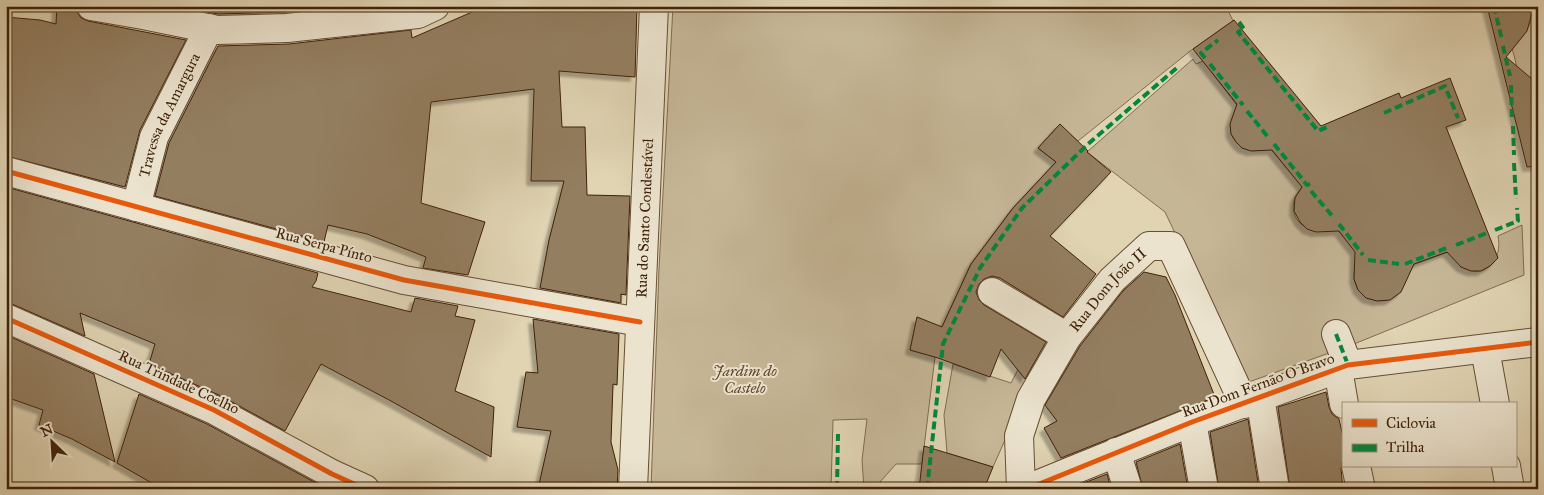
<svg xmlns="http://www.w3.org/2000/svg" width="1544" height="495" font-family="'IM FELL Great Primer',serif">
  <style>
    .green { fill: #c5b696; stroke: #826c4f }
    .building { fill: #937e61; stroke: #3f2108; filter: url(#shadow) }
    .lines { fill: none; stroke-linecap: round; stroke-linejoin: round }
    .minor-casing { stroke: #674e33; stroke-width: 30 }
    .minor { stroke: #ebe3ce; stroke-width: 28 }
    .quiet { stroke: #00873e; stroke-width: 4; stroke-dasharray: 8 4; stroke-linecap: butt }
    .cycleway-casing { stroke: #ebe3ce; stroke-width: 8 }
    .cycleway { stroke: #e8590c; stroke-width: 5 }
    .labels { text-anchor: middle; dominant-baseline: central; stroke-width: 4; stroke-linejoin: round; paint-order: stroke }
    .street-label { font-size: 15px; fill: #3f2108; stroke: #ebe3ce }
    .park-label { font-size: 15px; font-style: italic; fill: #60462c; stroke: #ebe3ce }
  </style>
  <defs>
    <filter id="shadow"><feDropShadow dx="-4.5" dy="4.5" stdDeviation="1" flood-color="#0004"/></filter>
  </defs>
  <rect width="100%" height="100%" fill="#e0d4b3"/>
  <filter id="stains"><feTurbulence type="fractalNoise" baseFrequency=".004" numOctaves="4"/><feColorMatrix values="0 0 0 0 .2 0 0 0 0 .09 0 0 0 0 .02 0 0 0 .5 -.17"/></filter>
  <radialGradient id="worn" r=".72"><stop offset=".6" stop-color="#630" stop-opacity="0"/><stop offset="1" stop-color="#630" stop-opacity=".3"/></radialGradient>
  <g class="green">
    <polygon points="673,6 1226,6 1233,21 1189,52 1078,141 1059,125 1038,148 1056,162 1013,208 971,264 942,327 917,317 910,350 935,357 922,464 896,464 880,482 884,489 864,489 862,460 867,419 833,420 831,489 651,489 659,269"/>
    <path d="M1528,6H1538V84L1519,75L1511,44C1525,37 1536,22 1528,6Z"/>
    <path d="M1193,59L1196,64L1203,61L1239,108L1231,134C1240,150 1252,155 1269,147L1302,187C1300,190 1296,194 1295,197C1286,223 1313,238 1335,227L1360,257C1358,260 1355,264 1355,268C1345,304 1408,319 1406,267L1451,251C1465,286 1505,272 1498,236L1522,225L1524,275L1354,344L1246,383L1165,212L1087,152Z"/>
    <polygon points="1024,358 1038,366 993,467 947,453 944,415 953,364 1011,383"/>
  </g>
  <g class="building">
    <polygon points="57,6 76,6 77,12 81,18 88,21 186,40 140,130 125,187 6,156 6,17 40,20 56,24"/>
    <polygon points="178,6 343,6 286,12 218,14"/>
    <polygon points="486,6 637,6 635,77 559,71 562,127 585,127 587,195 630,196 626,295 621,294 621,303 540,288 549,240 564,181 531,181 534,89 431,102 421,203 485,222 468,275 423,268 426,257 367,234 328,225 324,242 155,196 169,143 218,46 289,44 411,30 412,38"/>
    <polygon points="1487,6 1534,6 1527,31 1506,57 1538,84 1538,166 1527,167"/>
    <polygon points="1234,20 1321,126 1399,93 1401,98 1450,78 1466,120 1446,127 1498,258 1490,266 1481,271 1471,271 1461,267 1447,252 1414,264 1401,292 1390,300 1377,301 1366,298 1358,290 1354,279 1355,252 1339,231 1316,232 1307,229 1300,222 1294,211 1295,198 1302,187 1272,150 1251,151 1242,148 1236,142 1231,134 1230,124 1237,104 1193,49"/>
    <polygon points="1060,124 1088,151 1087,152 1111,172 1050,236 1096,274 1063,317 1000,278 992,276 984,279 979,284 976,292 979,300 984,305 1046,342 1025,379 1001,349 990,377 938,358 910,350 917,317 942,327 971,264 1013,208 1056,162 1038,148"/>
    <polygon points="6,187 318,273 316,281 312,287 411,312 415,298 458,306 455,316 475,320 455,391 494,407 491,457 391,401 321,364 285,431 221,396 149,364 155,344 80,313 85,336 12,304 6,303"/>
    <polygon points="1144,272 1166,277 1175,295 1215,397 1061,458 1044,428 1057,421 1045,405 1080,346 1123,291"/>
    <polygon points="533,319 619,334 617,385 613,384 611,442 618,470 617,489 538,489 551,431 517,427 526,372 538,373"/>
    <polygon points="6,335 94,374 115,462 72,439 39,425 43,410 6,397"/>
    <polygon points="1326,392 1329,407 1332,414 1339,419 1343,437 1343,459 1341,469 1343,489 1290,489 1278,407"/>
    <polygon points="139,394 207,424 327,489 162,489 117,463"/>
    <polygon points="1248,419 1259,489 1219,489 1210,432"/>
    <polygon points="1180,444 1188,489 1143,489 1136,462"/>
    <polygon points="924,446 993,467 984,489 919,489"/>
    <polygon points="1107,474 1111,489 1078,489 1076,486"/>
  </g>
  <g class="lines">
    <g class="minor-casing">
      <g id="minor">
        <polyline points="91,6 143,15 217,30 287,28 418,14 435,6"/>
        <polyline points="6,171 404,280 640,322"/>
        <path id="s1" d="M136,207L154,137L209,28"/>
        <polyline points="992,292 1067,337"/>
        <polyline points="6,318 214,410 332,474 365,489"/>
        <polyline points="1336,334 1348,365"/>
        <polyline points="1485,349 1495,404"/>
        <polyline points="1338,369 1344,404"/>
        <polyline points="1260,397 1275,489"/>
        <polyline points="1192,422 1204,489"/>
        <polyline points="1116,452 1128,489"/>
        <polyline points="1356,466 1361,489"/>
        <polyline points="1506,466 1510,489"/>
        <path id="s2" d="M633,489L654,6"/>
        <path id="s3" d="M1021,489L1019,436L1031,399L1067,337L1112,280L1149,246H1171L1244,404"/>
        <polyline points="1027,489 1192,422 1348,365 1538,342"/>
      </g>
    </g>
    <use href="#minor" class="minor"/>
    <g class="quiet">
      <polyline points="1494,6 1502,40"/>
      <polyline points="1239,22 1244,29 1238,32 1318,131 1330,126"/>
      <polyline points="1503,46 1510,76"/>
      <polyline points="1205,58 1201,53 1218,40"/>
      <polyline points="1210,64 1243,105"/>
      <polyline points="1511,85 1512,120"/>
      <polyline points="1247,111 1268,137"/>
      <polyline points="1384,113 1445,86 1458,118"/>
      <polyline points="1513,126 1514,155"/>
      <polyline points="1274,144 1307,185 1312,183"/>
      <polyline points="1514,163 1516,199"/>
      <polyline points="1311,191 1334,218"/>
      <polyline points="1339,224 1363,255"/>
      <polyline points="1495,230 1518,221 1517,208"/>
      <polyline points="1456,245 1487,233"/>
      <polyline points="1368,260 1399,264"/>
      <polyline points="1405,264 1449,247"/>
      <polyline points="1336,334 1348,365"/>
      <polyline points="837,489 838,434"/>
      <polyline points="927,489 943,344 980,268 1022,208 1088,144 1179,66"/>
    </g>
    <g class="cycleway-casing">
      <g id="cycleway">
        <polyline points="6,171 404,280 640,322"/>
        <polyline points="6,318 214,410 332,474 365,489"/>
        <polyline points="1027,489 1192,422 1348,365 1538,342"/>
      </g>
    </g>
    <use href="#cycleway" class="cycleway"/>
  </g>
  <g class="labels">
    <g class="street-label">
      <text stroke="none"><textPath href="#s1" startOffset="98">Travessa da Amargura</textPath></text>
      <text stroke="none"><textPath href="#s2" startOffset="271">Rua do Santo Condestável</textPath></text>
      <text transform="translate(324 245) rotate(15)">Rua Serpa Pínto</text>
      <text stroke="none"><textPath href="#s3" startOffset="226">Rua Dom João II</textPath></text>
      <text transform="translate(179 382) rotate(25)">Rua Trindade Coelho</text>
      <text transform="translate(1258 385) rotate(-20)">Rua Dom Fernão O Bravo</text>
    </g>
    <g class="park-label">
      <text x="745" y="371">Jardim do<tspan x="745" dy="17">Castelo</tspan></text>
    </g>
  </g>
  <rect width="1544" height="495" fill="none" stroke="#e0d4b3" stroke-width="25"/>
  <rect x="8" y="8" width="1529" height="480" fill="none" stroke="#3f2108" stroke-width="2.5"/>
  <rect x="12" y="12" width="1519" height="470" fill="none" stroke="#3f2108"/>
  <rect x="1342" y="402" width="175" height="65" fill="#ebe3ce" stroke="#a6957f"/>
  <rect x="1352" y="419" width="25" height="8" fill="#e8590c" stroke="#a6957f"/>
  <text x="1386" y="428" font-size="15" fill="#3f2108">Ciclovia</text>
  <rect x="1352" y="444" width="25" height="8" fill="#00873e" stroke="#a6957f"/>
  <text x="1386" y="452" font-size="15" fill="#3f2108">Trilha</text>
  <g transform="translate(52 442) rotate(335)" stroke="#ebe3ce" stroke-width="4" paint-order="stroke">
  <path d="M0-4L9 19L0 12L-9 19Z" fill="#3f2108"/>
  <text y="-8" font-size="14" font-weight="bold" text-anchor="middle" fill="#3f2108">N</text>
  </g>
  <rect width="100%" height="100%" filter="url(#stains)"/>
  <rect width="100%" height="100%" fill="url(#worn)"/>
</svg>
